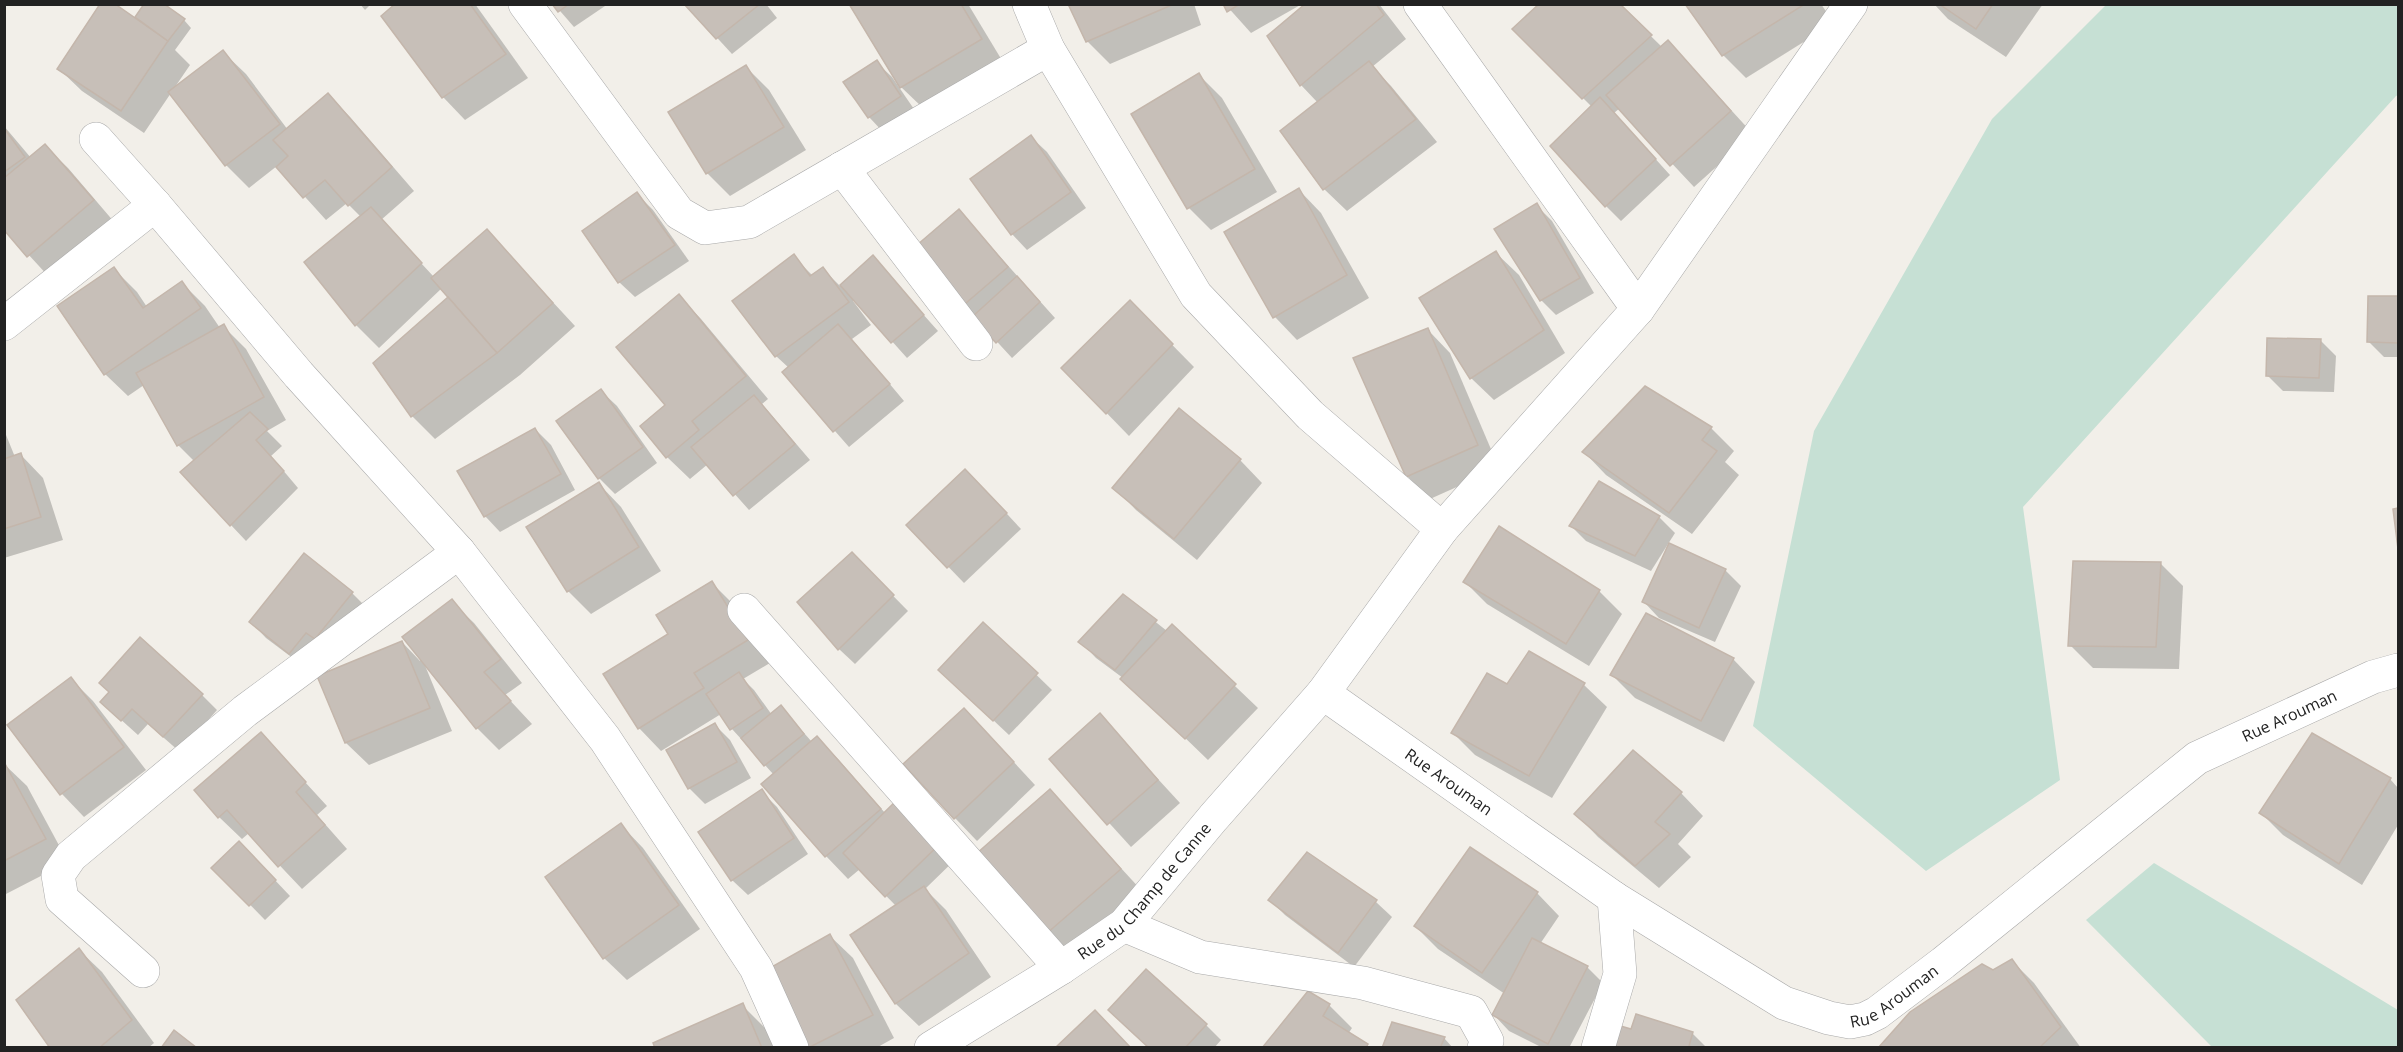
<svg xmlns="http://www.w3.org/2000/svg" width="2403" height="1052" font-family="'Open Sans',sans-serif">
  <style>
    .wetland { fill: #c6e0d4 }
    .shadow { fill: #0003 }
    .building { fill: #c7bfb8; stroke: #c4b6ab; stroke-width: 1.5 }
    .lines { fill: none; stroke-linecap: round; stroke-linejoin: round }
    .minor-casing { stroke: #a9a9a9; stroke-width: 34 }
    .minor { stroke: #fff; stroke-width: 33 }
    .labels { text-anchor: middle; dominant-baseline: central; stroke-width: 6; stroke-linejoin: round; paint-order: stroke }
    .street-label { font-size: 16px; fill: #222; stroke: #fff }
  </style>
  <rect width="100%" height="100%" fill="#f2efe9"/>
  <g class="wetland">
    <polygon points="2107,4 2398,5 2398,95 2396,96 2023,507 2060,780 1926,871 1753,726 1814,431 1992,119"/>
    <polygon points="2154,863 2398,1010 2398,1047 2212,1047 2086,920"/>
  </g>
  <g class="shadow">
    <polygon points="360,4 371,4 365,10"/>
    <polygon points="397,4 475,4 528,78 465,120 443,97"/>
    <polygon points="554,4 608,4 574,27"/>
    <polygon points="686,4 766,4 777,18 732,54"/>
    <polygon points="851,4 968,4 1003,62 924,109 900,86"/>
    <polygon points="1070,4 1194,4 1201,25 1110,64 1087,41"/>
    <polygon points="1225,4 1302,4 1251,33"/>
    <polygon points="1307,4 1379,4 1406,39 1372,67 1391,86 1437,142 1347,211 1324,189 1318,103 1301,85"/>
    <polygon points="1618,4 1662,47 1690,65 1753,134 1694,187 1620,108 1614,113 1670,175 1621,221 1606,206 1592,107 1514,29"/>
    <polygon points="1687,4 1821,4 1834,23 1746,78 1723,55"/>
    <polygon points="1934,4 2043,4 2006,57 1948,19"/>
    <polygon points="137,17 184,20 191,28 175,50 190,65 175,87 223,52 246,74 288,130 328,95 350,117 414,191 381,220 434,277 487,231 575,326 520,375 435,439 412,416 375,364 450,297 442,288 379,348 356,325 306,262 361,217 347,203 326,220 277,166 249,188 226,165 171,93 144,133 82,91 59,69 145,25"/>
    <polygon points="876,62 892,77 916,112 884,133 869,117"/>
    <polygon points="746,67 769,90 806,150 730,196 707,173 670,113"/>
    <polygon points="1199,75 1222,98 1277,192 1211,230 1189,208"/>
    <polygon points="4,126 31,158 45,146 68,168 115,223 50,278 4,228"/>
    <polygon points="1031,137 1047,152 1086,208 1027,250 1012,234"/>
    <polygon points="1299,190 1321,213 1369,298 1297,340 1275,317 1226,232"/>
    <polygon points="637,194 653,210 689,261 635,297 619,282"/>
    <polygon points="1536,205 1552,221 1594,293 1556,315 1541,300"/>
    <polygon points="959,211 1055,318 1012,358 978,321 960,308"/>
    <polygon points="1496,253 1519,275 1565,353 1494,400 1471,378"/>
    <polygon points="793,256 813,276 823,269 840,286 873,258 938,331 907,358 855,300 853,301 871,325 852,339 904,401 849,447 784,373 789,368 776,356 734,301"/>
    <polygon points="114,269 137,292 147,307 182,283 205,306 220,328 223,326 246,349 286,420 267,431 282,446 271,456 298,488 246,541 182,473 195,462 178,445 144,385 128,396 105,374"/>
    <polygon points="679,296 701,319 768,399 762,404 810,460 749,510 708,464 690,479 667,457 667,406"/>
    <polygon points="2369,297 2398,298 2398,357 2384,357 2369,342"/>
    <polygon points="1130,302 1194,367 1129,436 1063,368"/>
    <polygon points="1428,330 1450,353 1499,468 1430,499 1407,476"/>
    <polygon points="2320,340 2336,356 2334,392 2283,391 2268,376"/>
    <polygon points="1645,388 1711,428 1734,451 1725,462 1739,475 1692,534 1606,475 1584,452"/>
    <polygon points="601,391 617,406 657,463 615,494 599,478 559,422"/>
    <polygon points="535,429 551,445 575,490 500,532 485,516"/>
    <polygon points="4,430 15,457 21,455 43,478 63,540 4,558"/>
    <polygon points="1240,460 1262,483 1197,560 1136,510 1114,487"/>
    <polygon points="1599,483 1660,518 1675,533 1651,571 1586,541 1571,526"/>
    <polygon points="599,484 621,507 661,571 591,614 568,591 528,527"/>
    <polygon points="981,486 1021,529 964,583 908,525"/>
    <polygon points="1670,545 1726,571 1741,586 1715,642 1659,618 1644,602"/>
    <polygon points="852,554 908,611 855,664 839,649"/>
    <polygon points="2160,563 2183,586 2179,669 2093,668 2070,645"/>
    <polygon points="1465,582 1599,591 1622,614 1589,666 1487,604"/>
    <polygon points="712,583 734,605 770,663 743,679 754,690 772,715 781,707 812,742 817,738 839,760 885,813 960,855 925,889 946,910 991,977 919,1026 896,1004 852,936 896,906 860,869 848,879 826,856 763,784 774,775 732,729 721,714 661,751 639,728 670,634"/>
    <polygon points="352,593 367,608 306,668 266,638 251,622"/>
    <polygon points="1123,596 1167,631 1172,626 1258,708 1208,760 1123,678 1096,658 1081,642"/>
    <polygon points="451,601 474,623 522,683 505,695 532,724 499,750 477,728 424,663 452,731 369,765 346,743 402,642 420,661"/>
    <polygon points="984,624 1052,690 1009,735 956,685"/>
    <polygon points="1733,659 1755,682 1724,742 1635,698 1612,675"/>
    <polygon points="71,679 93,701 146,770 84,817 62,794 9,725"/>
    <polygon points="1584,685 1607,707 1552,798 1475,755 1453,733 1508,686"/>
    <polygon points="111,693 202,695 217,710 180,752 148,724 138,735 118,717"/>
    <polygon points="1100,716 1180,803 1131,847 1051,759"/>
    <polygon points="714,724 730,740 751,778 705,804 689,788"/>
    <polygon points="986,732 1035,785 977,841 955,818"/>
    <polygon points="261,734 327,806 317,815 347,849 302,889 249,833 242,839 219,817"/>
    <polygon points="4,764 27,786 68,862 4,895"/>
    <polygon points="2390,779 2398,788 2398,825 2362,885 2283,835 2261,813"/>
    <polygon points="761,791 777,807 808,854 748,895 732,880"/>
    <polygon points="1050,791 1143,892 1070,956 1047,933"/>
    <polygon points="1681,793 1703,816 1678,844 1691,857 1659,888 1598,837 1576,814"/>
    <polygon points="621,825 643,848 700,929 627,980 604,958"/>
    <polygon points="1308,854 1376,902 1392,917 1354,967 1285,915 1270,900"/>
    <polygon points="254,858 290,896 265,920 214,868"/>
    <polygon points="1537,893 1559,916 1540,944 1587,967 1603,983 1569,1048 1543,1048 1509,1031 1494,1015 1505,994 1438,949 1415,926"/>
    <polygon points="830,936 853,958 894,1038 876,1048 810,1048 770,970"/>
    <polygon points="79,950 102,972 154,1043 148,1048 52,1048"/>
    <polygon points="2012,961 2034,983 2081,1048 1880,1048"/>
    <polygon points="742,1005 765,1028 774,1048 656,1048"/>
    <polygon points="1329,1005 1352,1028 1348,1034 1370,1048 1264,1048"/>
    <polygon points="1206,1025 1221,1040 1214,1048 1150,1048"/>
    <polygon points="1632,1031 1692,1033 1707,1048 1604,1048"/>
    <polygon points="1444,1038 1453,1048 1383,1048"/>
  </g>
  <g class="building">
    <polygon points="100,4 115,4 168,41 121,111 57,69"/>
    <polygon points="144,4 164,4 185,19 168,41 135,17"/>
    <polygon points="395,4 470,4 506,54 442,98 381,16"/>
    <polygon points="552,4 569,4 558,12"/>
    <polygon points="684,4 760,4 716,39"/>
    <polygon points="849,4 961,4 982,39 900,88"/>
    <polygon points="1068,4 1174,4 1086,42"/>
    <polygon points="1223,4 1240,4 1227,12"/>
    <polygon points="1305,4 1376,4 1384,15 1300,86 1267,36"/>
    <polygon points="1539,4 1620,4 1652,35 1582,99 1512,29"/>
    <polygon points="1685,4 1805,4 1722,56"/>
    <polygon points="1939,4 1993,4 1976,29"/>
    <polygon points="1668,40 1731,111 1670,166 1606,95"/>
    <polygon points="223,50 280,124 225,166 168,92"/>
    <polygon points="877,60 901,96 868,118 843,82"/>
    <polygon points="1369,61 1416,119 1323,190 1280,131"/>
    <polygon points="746,65 784,127 706,174 668,112"/>
    <polygon points="1199,73 1255,169 1187,209 1131,114"/>
    <polygon points="328,93 392,167 348,206 325,180 303,198 276,167 288,156 273,140"/>
    <polygon points="1600,97 1656,159 1605,207 1550,146"/>
    <polygon points="4,128 25,157 4,172"/>
    <polygon points="1031,135 1071,192 1011,235 970,179"/>
    <polygon points="45,144 94,200 27,257 4,230 4,178"/>
    <polygon points="1299,188 1347,275 1273,318 1224,232"/>
    <polygon points="637,192 675,245 618,283 582,231"/>
    <polygon points="1537,203 1580,278 1540,301 1494,229"/>
    <polygon points="371,207 422,263 355,326 304,262"/>
    <polygon points="959,209 1008,267 959,309 910,251"/>
    <polygon points="487,229 553,303 497,353 431,278"/>
    <polygon points="1496,251 1544,330 1470,379 1419,298"/>
    <polygon points="794,254 810,276 823,267 849,302 775,357 732,301"/>
    <polygon points="873,255 924,315 891,343 840,285"/>
    <polygon points="114,267 143,308 182,281 201,308 104,375 57,306"/>
    <polygon points="1017,276 1040,302 996,343 972,317"/>
    <polygon points="679,294 746,376 692,421 699,430 666,458 640,426 665,405 616,347"/>
    <polygon points="2368,296 2398,296 2398,343 2367,342"/>
    <polygon points="448,297 497,353 411,417 373,363"/>
    <polygon points="1130,300 1173,344 1106,414 1061,368"/>
    <polygon points="224,324 264,397 177,446 136,373"/>
    <polygon points="838,324 890,384 833,432 782,372"/>
    <polygon points="1428,328 1478,445 1406,477 1353,358"/>
    <polygon points="2267,338 2321,339 2319,378 2266,376"/>
    <polygon points="1645,386 1712,427 1702,440 1717,451 1669,513 1582,452"/>
    <polygon points="601,389 643,447 598,479 556,421"/>
    <polygon points="754,395 795,444 733,496 691,447"/>
    <polygon points="1179,408 1241,459 1174,539 1112,488"/>
    <polygon points="250,412 268,429 256,440 284,471 230,526 180,472"/>
    <polygon points="535,428 561,474 484,517 457,471"/>
    <polygon points="21,453 41,517 4,529 4,459"/>
    <polygon points="965,469 1007,513 947,568 906,525"/>
    <polygon points="1599,481 1660,516 1635,556 1569,526"/>
    <polygon points="599,482 639,547 567,592 526,527"/>
    <polygon points="2398,508 2398,549 2393,509"/>
    <polygon points="1499,526 1600,590 1566,644 1463,582"/>
    <polygon points="1669,543 1726,569 1699,628 1642,602"/>
    <polygon points="852,552 894,595 838,650 797,602"/>
    <polygon points="304,553 353,592 315,639 306,633 289,654 249,622"/>
    <polygon points="2073,561 2161,562 2156,647 2068,646"/>
    <polygon points="712,581 748,640 694,673 704,688 638,729 603,674 668,634 656,615"/>
    <polygon points="1123,594 1157,620 1115,670 1078,642"/>
    <polygon points="452,599 501,659 484,672 511,701 476,729 402,637"/>
    <polygon points="1646,613 1734,658 1701,721 1610,675"/>
    <polygon points="983,622 1038,673 993,721 938,670"/>
    <polygon points="1172,624 1236,684 1185,739 1120,679"/>
    <polygon points="140,637 203,694 163,737 132,709 121,721 100,702 109,692 99,683"/>
    <polygon points="402,641 430,708 345,743 317,676"/>
    <polygon points="1529,651 1585,683 1529,776 1451,733 1487,673 1507,684"/>
    <polygon points="739,672 763,708 730,730 706,694"/>
    <polygon points="71,677 124,747 60,795 7,725"/>
    <polygon points="781,705 804,734 764,766 741,738"/>
    <polygon points="964,708 1014,762 954,819 903,764"/>
    <polygon points="1100,713 1158,780 1107,825 1049,759"/>
    <polygon points="715,723 737,762 688,789 666,750"/>
    <polygon points="261,732 306,782 296,792 325,825 278,867 227,810 218,818 194,790"/>
    <polygon points="2312,733 2391,778 2339,864 2259,813"/>
    <polygon points="817,736 881,809 825,857 761,784"/>
    <polygon points="1633,750 1682,792 1655,822 1670,834 1635,866 1574,814"/>
    <polygon points="4,762 46,839 4,861"/>
    <polygon points="762,789 794,838 731,881 698,832"/>
    <polygon points="1050,789 1121,869 1046,934 976,854"/>
    <polygon points="904,793 946,838 885,897 843,853"/>
    <polygon points="621,823 679,905 603,959 545,877"/>
    <polygon points="239,841 276,880 249,906 211,868"/>
    <polygon points="1470,847 1538,892 1482,973 1414,926"/>
    <polygon points="1307,852 1377,900 1338,953 1268,900"/>
    <polygon points="924,886 969,953 895,1004 850,935"/>
    <polygon points="830,934 873,1015 808,1048 768,969"/>
    <polygon points="1532,938 1588,966 1548,1044 1492,1015"/>
    <polygon points="79,948 132,1020 99,1048 50,1048 16,1000"/>
    <polygon points="2012,959 2061,1027 2039,1048 1878,1048 1910,1012 1982,964 1993,970"/>
    <polygon points="1146,969 1207,1024 1185,1048 1149,1048 1108,1010"/>
    <polygon points="1308,991 1330,1004 1323,1016 1368,1044 1366,1048 1262,1048"/>
    <polygon points="743,1003 762,1048 655,1048 653,1043"/>
    <polygon points="1095,1010 1131,1048 1055,1048"/>
    <polygon points="1636,1014 1693,1032 1689,1046 1694,1048 1602,1048 1610,1023 1631,1029"/>
    <polygon points="1392,1022 1445,1037 1440,1048 1382,1048"/>
    <polygon points="174,1030 197,1048 161,1048"/>
  </g>
  <g class="lines">
    <g class="minor-casing">
      <g id="minor">
        <polyline points="525,4 679,213 705,228 749,222 1048,49"/>
        <polyline points="1029,4 1048,49 1196,295 1310,415 1442,529"/>
        <polyline points="1420,4 1638,309"/>
        <polyline points="96,139 155,205 299,375 459,552 605,739 756,968 792,1048"/>
        <polyline points="842,168 976,344"/>
        <polyline points="4,324 155,205"/>
        <polyline points="744,610 1061,968"/>
        <path id="s1" d="M1323,693L1614,898L1784,1003L1829,1018L1850,1022L1865,1019L1877,1013L1943,963L2197,758L2373,677L2398,670"/>
        <polyline points="1124,925 1200,957 1363,983 1471,1012 1487,1041 1484,1048"/>
        <polyline points="143,971 62,899 58,875 71,856 245,711 459,552"/>
        <path id="s2" d="M931,1048L1061,968L1124,925L1213,818L1323,693L1442,529L1638,309L1851,4"/>
        <polyline points="1598,1048 1620,974 1614,898"/>
      </g>
    </g>
    <use href="#minor" class="minor"/>
  </g>
  <g class="labels">
    <g class="street-label">
      <text stroke="none"><textPath href="#s1" startOffset="1164">Rue Arouman</textPath></text>
      <text stroke="none"><textPath href="#s1" startOffset="154">Rue Arouman</textPath></text>
      <text stroke="none"><textPath href="#s2" startOffset="267">Rue du Champ de Canne</textPath></text>
      <text stroke="none"><textPath href="#s1" startOffset="676">Rue Arouman</textPath></text>
    </g>
  </g>
  <rect width="2403" height="1052" fill="none" stroke="#222222" stroke-width="12"/>
</svg>
